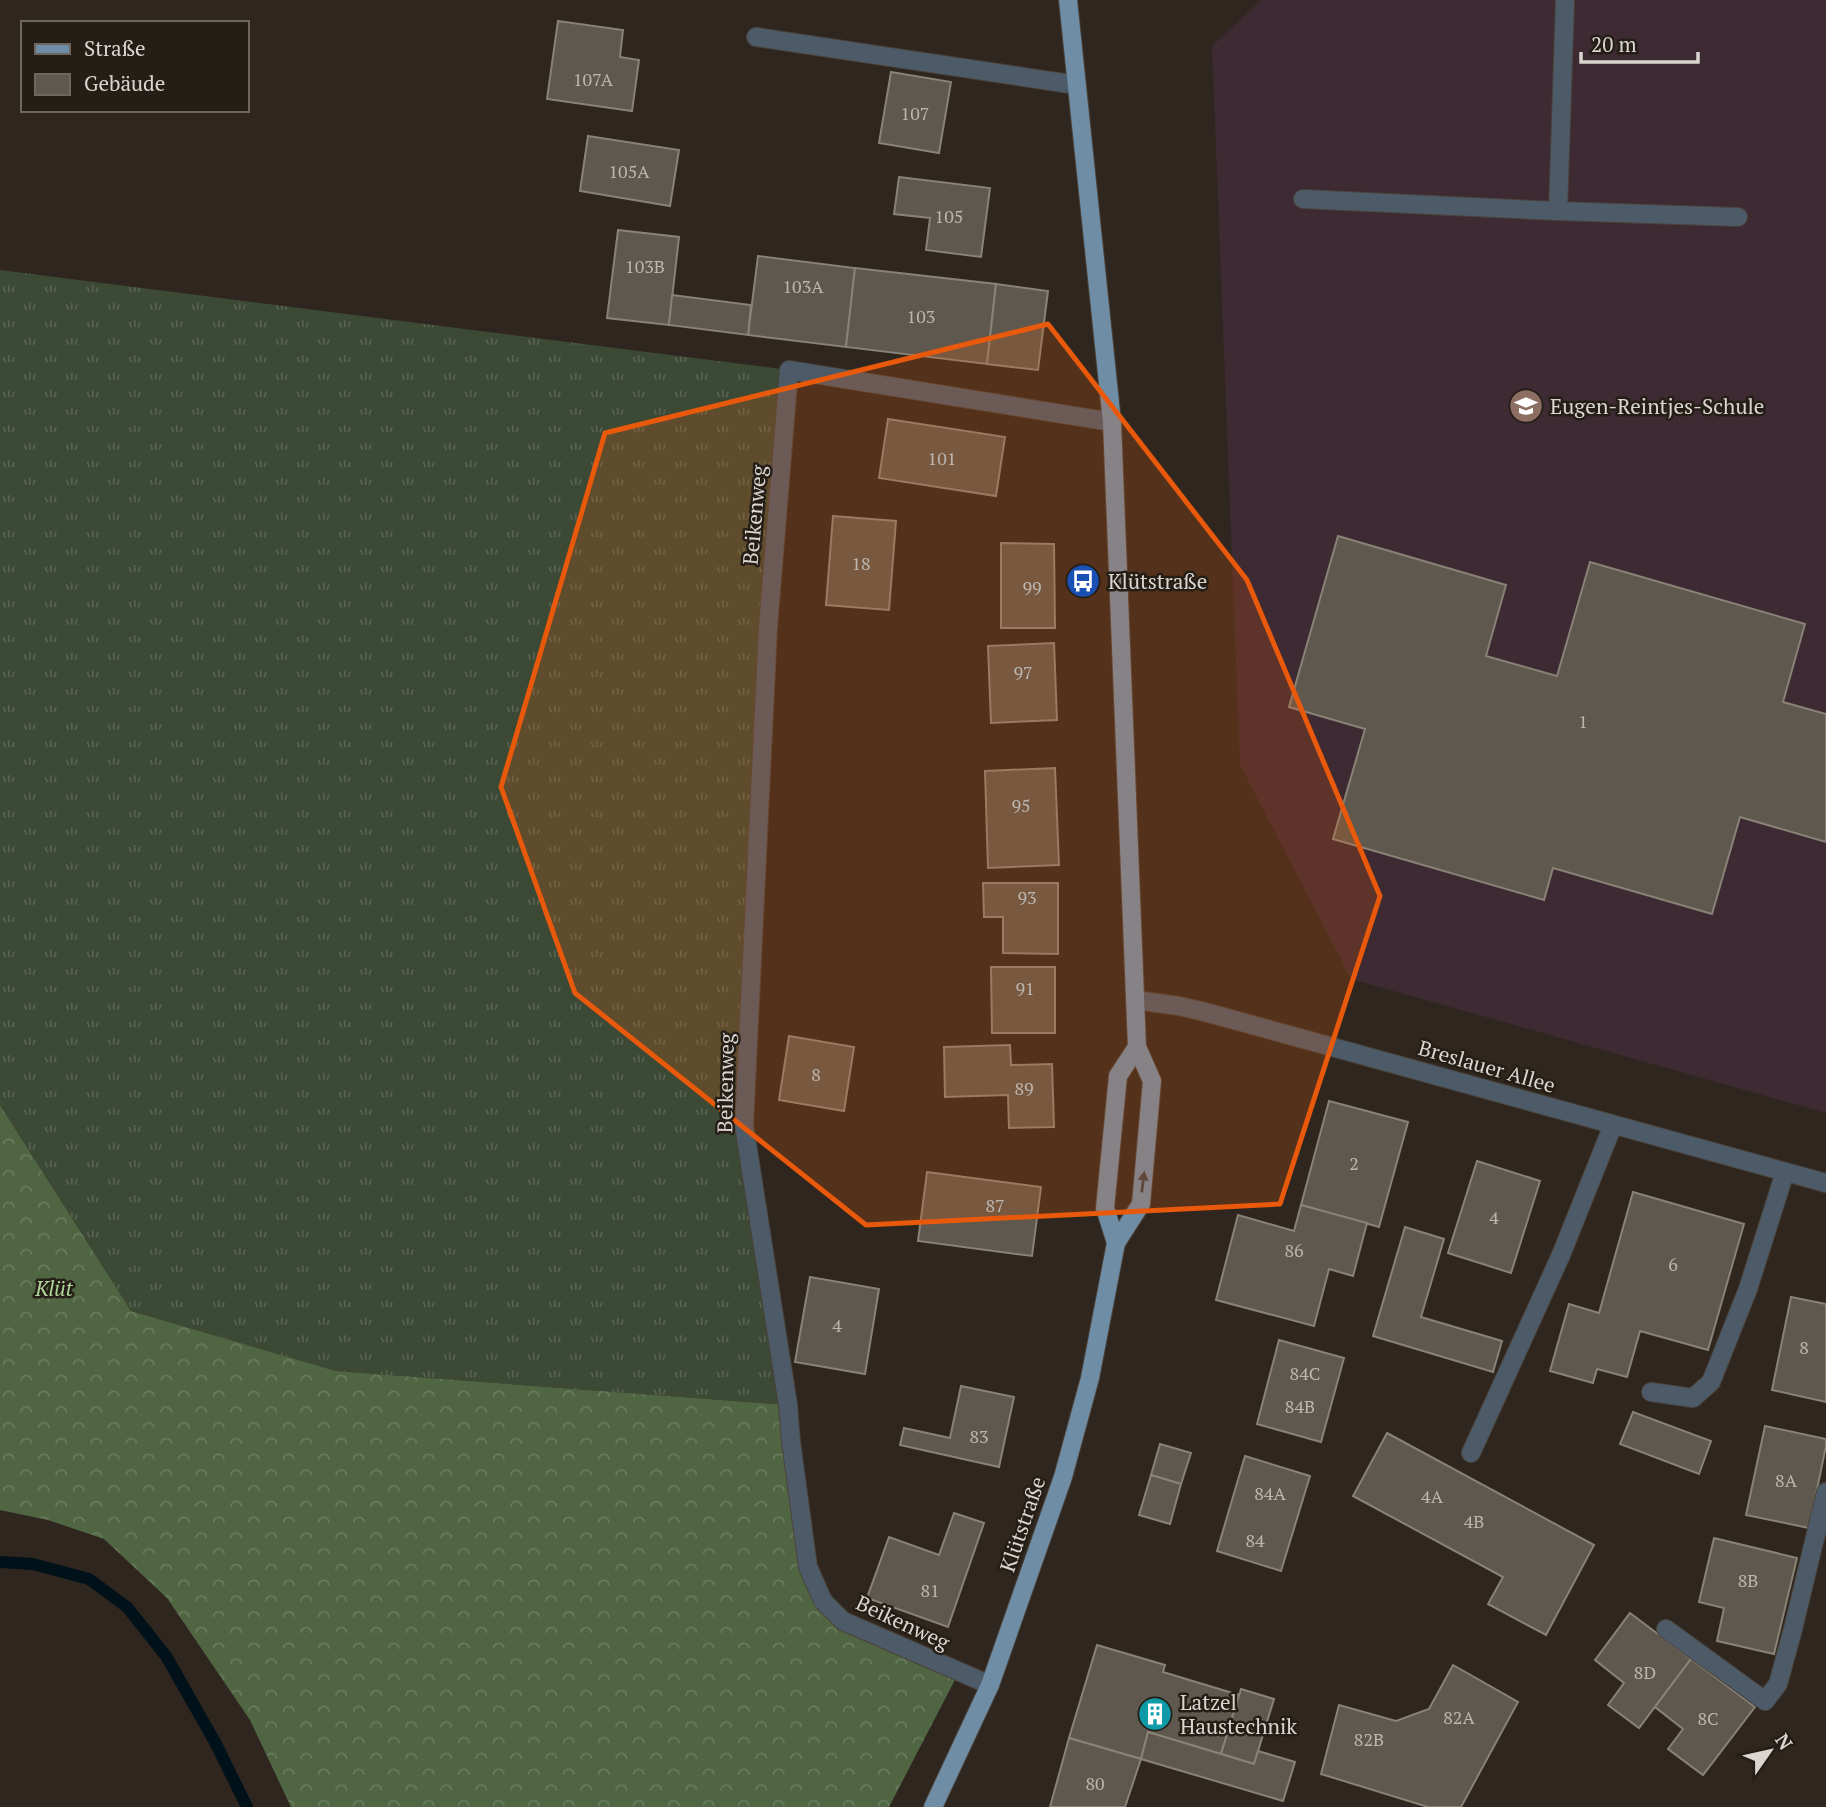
<svg xmlns="http://www.w3.org/2000/svg" width="1826" height="1807" font-family="'PT Serif',serif">
  <style>
    .education { fill: #3d2a32 }
    .grass { fill: url(#grass-tufts) }
    .forest { fill: url(#forest-crowns) }
    .lines { fill: none; stroke-linecap: round; stroke-linejoin: round }
    .stream { stroke: #00111a; stroke-width: 12 }
    .building { fill: #5e584e; stroke: #898277; stroke-width: 2 }
    .minor-casing { stroke: #4a433b; stroke-width: 20 }
    .major-casing { stroke: #4a433b; stroke-width: 20 }
    .minor { stroke: #4d5b68; stroke-width: 18 }
    .major { stroke: #708da6; stroke-width: 18 }
    .oneway { fill: #3f4548 }
    .marked { fill: #e8590c; fill-opacity: 0.2; stroke: #e8590c; stroke-width: 5; stroke-linejoin: round }
    .labels { text-anchor: middle; dominant-baseline: central; stroke-width: 5; stroke-linejoin: round; paint-order: stroke }
    .number-label { font-size: 18px; fill: #bbb6b0 }
    .poi-label { font-size: 21px; fill: #dad5d0; stroke: #251e16; text-anchor: start }
    .street-label { font-size: 21px; fill: #dad5d0; stroke: #251e16 }
    .park-label { font-size: 21px; font-style: italic; fill: #b1d69b; stroke: #251e16 }
  </style>
  <defs>
    <pattern id="grass-tufts" width="24" height="20" patternUnits="userSpaceOnUse" patternTransform="scale(1.75)"><rect width="24" height="20" fill="#3c4935"/><path d="M3 7l-1-3M5 7V3M7 7l1-3M15 17l-1-3M17 17v-4M19 17l1-3" fill="none" stroke="#586251"/></pattern>
    <pattern id="forest-crowns" width="20" height="18" patternUnits="userSpaceOnUse" patternTransform="scale(1.75)"><rect width="20" height="18" fill="#506643"/><path d="M2 6a3 3 0 1 1 6 0M12 15a3 3 0 1 1 6 0" fill="none" stroke="#697b5d"/></pattern>
  </defs>
  <rect width="100%" height="100%" fill="#2f271f"/>
  <polygon class="education" points="1261,0 1826,0 1826,1113 1351,979 1240,765 1212,46"/>
  <polygon class="grass" points="0,270 789,370 744,1125 788,1405 336,1371 131,1311 0,1105"/>
  <polygon class="forest" points="0,1105 131,1311 336,1371 788,1405 791,1442 823,1601 959,1672 889,1807 291,1807 250,1720 167,1598 104,1539 48,1520 0,1510"/>
  <g class="lines">
    <polyline class="stream" points="0,1562 33,1564 89,1579 127,1607 166,1656 215,1742 247,1807"/>
  </g>
  <g class="building">
    <polygon points="558,21 623,30 620,57 639,60 632,111 547,99"/>
    <polygon points="891,72 951,82 939,153 879,143"/>
    <polygon points="588,136 679,150 670,206 580,191"/>
    <polygon points="899,177 990,188 981,257 926,250 930,218 894,214"/>
    <polygon points="618,230 679,237 669,325 607,318"/>
    <polygon points="758,256 855,268 846,347 748,335"/>
    <polygon points="855,268 996,284 987,364 846,347"/>
    <polygon points="996,284 1048,291 1038,370 987,364"/>
    <polygon points="672,295 751,305 748,335 669,325"/>
    <polygon points="888,419 1005,437 996,496 879,478"/>
    <polygon points="833,516 896,521 889,610 826,605"/>
    <polygon points="1338,536 1506,585 1486,656 1557,676 1590,562 1805,624 1783,702 1826,714 1826,842 1740,817 1712,914 1553,868 1544,900 1333,839 1365,729 1289,707"/>
    <polygon points="1001,543 1054,544 1055,628 1001,628"/>
    <polygon points="1054,643 1057,720 991,723 988,646"/>
    <polygon points="1055,768 1059,865 988,868 985,771"/>
    <polygon points="983,883 1058,883 1058,954 1003,953 1003,917 984,917"/>
    <polygon points="991,967 1055,967 1055,1033 992,1033"/>
    <polygon points="789,1036 854,1047 844,1111 779,1100"/>
    <polygon points="1010,1045 1011,1065 1052,1064 1054,1127 1009,1128 1008,1095 945,1097 944,1047"/>
    <polygon points="1329,1101 1408,1122 1379,1227 1301,1205"/>
    <polygon points="1477,1161 1540,1181 1511,1273 1448,1253"/>
    <polygon points="927,1172 1041,1187 1032,1256 918,1241"/>
    <polygon points="1633,1192 1744,1224 1708,1350 1640,1331 1627,1377 1597,1369 1593,1383 1550,1371 1569,1304 1599,1313"/>
    <polygon points="1301,1205 1367,1223 1353,1276 1329,1269 1314,1326 1216,1300 1238,1215 1294,1231"/>
    <polygon points="1405,1227 1444,1239 1421,1317 1502,1341 1493,1372 1373,1336"/>
    <polygon points="810,1277 879,1289 865,1374 795,1362"/>
    <polygon points="1791,1297 1826,1304 1826,1402 1772,1390"/>
    <polygon points="1279,1340 1344,1358 1321,1442 1257,1424"/>
    <polygon points="961,1386 1014,1397 999,1467 900,1445 904,1428 950,1438"/>
    <polygon points="1633,1412 1711,1441 1699,1474 1620,1444"/>
    <polygon points="1765,1426 1826,1439 1826,1446 1809,1528 1746,1515"/>
    <polygon points="1387,1433 1594,1545 1546,1635 1488,1604 1503,1577 1353,1496"/>
    <polygon points="1160,1444 1191,1453 1181,1484 1151,1475"/>
    <polygon points="1245,1456 1310,1476 1281,1571 1217,1551"/>
    <polygon points="1151,1475 1181,1484 1170,1524 1139,1515"/>
    <polygon points="954,1513 984,1523 948,1627 867,1598 889,1537 939,1555"/>
    <polygon points="1714,1538 1797,1558 1774,1654 1717,1641 1724,1608 1699,1602"/>
    <polygon points="1630,1613 1691,1659 1639,1728 1608,1705 1624,1683 1595,1660"/>
    <polygon points="1097,1645 1165,1665 1163,1672 1239,1695 1221,1754 1148,1732 1141,1759 1069,1738"/>
    <polygon points="1691,1659 1755,1707 1703,1775 1668,1749 1683,1729 1655,1707"/>
    <polygon points="1453,1665 1518,1702 1461,1807 1428,1807 1321,1774 1339,1705 1396,1721 1429,1709"/>
    <polygon points="1241,1689 1274,1699 1254,1764 1221,1754"/>
    <polygon points="1148,1732 1254,1764 1258,1751 1295,1762 1283,1801 1141,1759"/>
    <polygon points="1069,1738 1141,1759 1125,1807 1050,1807"/>
  </g>
  <g class="lines">
    <g class="minor-casing">
      <g id="minor">
        <polyline points="756,37 1077,85"/>
        <polyline points="1303,199 1558,211 1565,0"/>
        <polyline points="1558,211 1738,217"/>
        <polyline points="1135,1000 1179,1006 1205,1012 1826,1183"/>
        <polyline points="1651,1392 1693,1398 1711,1382 1723,1352 1748,1289 1785,1172"/>
        <polyline points="1471,1453 1561,1255 1613,1125"/>
        <polyline points="1666,1629 1765,1701 1778,1684 1793,1629 1826,1492"/>
        <polyline points="990,1685 843,1621 823,1601 808,1567 791,1442 788,1405 744,1125 768,627 789,370 1112,422"/>
      </g>
    </g>
    <g class="major-casing">
      <g id="major">
        <polyline points="1116,1243 1105,1208 1118,1076 1137,1047"/>
        <polyline points="933,1807 990,1685 1063,1477 1090,1378 1116,1243 1141,1204 1152,1081 1137,1047 1112,422 1068,0"/>
      </g>
    </g>
    <use href="#minor" class="minor"/>
    <use href="#major" class="major"/>
  </g>
  <defs><path id="oneway-solid" d="M-6-.8H1V-3.2L6.5 0L1 3.2V.8H-6Z" transform="scale(1.75)"/></defs>
  <use class="oneway" href="#oneway-solid" transform="translate(1143 1182) rotate(-83)"/>
  <path class="marked" d="M1048,324L1247,580L1380,896L1280,1204L866,1225L575,993L501,787L605,433Z"/>
  <defs>
    <g id="school-disc" transform="scale(1.75)"><circle r="9.5" fill="#8d6e63" stroke="#251e16"/><path d="M0-5L7-2L0 1L-7-2ZM-4 1L0 2.5L4 1V4Q0 6-4 4Z" fill="#fff"/></g>
    <g id="bus-disc" transform="scale(1.75)"><circle r="9.5" fill="#1a4fb4" stroke="#251e16"/><path d="M-5-6H5V4H4V6H2V4H-2V6H-4V4H-5ZM-3.5-4V0h7V-4ZM-3.5 1.2v1.5H-2V1.2ZM2 1.2v1.5H3.5V1.2Z" fill="#fff"/></g>
    <g id="building-disc" transform="scale(1.75)"><circle r="9.5" fill="#0f9aa8" stroke="#251e16"/><path d="M-4-6H4V6H1V3H-1V6H-4ZM-2.5-4.3h1.7v1.8h-1.7ZM.8-4.3h1.7v1.8H.8ZM-2.5-1h1.7V.8h-1.7ZM.8-1h1.7V.8H.8Z" fill="#fff"/></g>
  </defs>
  <g fill-rule="evenodd">
    <use href="#school-disc" x="1526" y="406"/>
    <use href="#bus-disc" x="1083" y="581"/>
    <use href="#building-disc" x="1155" y="1714"/>
  </g>
  <g class="labels">
    <g class="number-label">
      <text x="593" y="79">107A</text>
      <text x="915" y="113">107</text>
      <text x="629" y="171">105A</text>
      <text x="949" y="216">105</text>
      <text x="645" y="266">103B</text>
      <text x="803" y="286">103A</text>
      <text x="921" y="316">103</text>
      <text x="942" y="458">101</text>
      <text x="861" y="563">18</text>
      <text x="1032" y="587">99</text>
      <text x="1023" y="672">97</text>
      <text x="1583" y="721">1</text>
      <text x="1021" y="805">95</text>
      <text x="1027" y="897">93</text>
      <text x="1025" y="988">91</text>
      <text x="816" y="1074">8</text>
      <text x="1024" y="1088">89</text>
      <text x="1354" y="1163">2</text>
      <text x="995" y="1205">87</text>
      <text x="1494" y="1217">4</text>
      <text x="1294" y="1250">86</text>
      <text x="1673" y="1264">6</text>
      <text x="837" y="1325">4</text>
      <text x="1804" y="1347">8</text>
      <text x="1305" y="1373">84C</text>
      <text x="1300" y="1406">84B</text>
      <text x="979" y="1436">83</text>
      <text x="1786" y="1480">8A</text>
      <text x="1270" y="1493">84A</text>
      <text x="1432" y="1496">4A</text>
      <text x="1474" y="1521">4B</text>
      <text x="1255" y="1540">84</text>
      <text x="1748" y="1580">8B</text>
      <text x="930" y="1590">81</text>
      <text x="1645" y="1672">8D</text>
      <text x="1459" y="1717">82A</text>
      <text x="1708" y="1718">8C</text>
      <text x="1369" y="1739">82B</text>
      <text x="1095" y="1783">80</text>
    </g>
    <g class="poi-label">
      <text x="1550" y="406">Eugen-Reintjes-Schule</text>
      <text x="1108" y="581">Klütstraße</text>
      <text x="1180" y="1702">Latzel<tspan x="1180" dy="24">Haustechnik</tspan></text>
    </g>
    <g class="street-label">
      <text transform="translate(754 515) rotate(-85)">Beikenweg</text>
      <text transform="translate(1487 1066) rotate(16)">Breslauer Allee</text>
      <text transform="translate(725 1083) rotate(-89)">Beikenweg</text>
      <text transform="translate(1022 1524) rotate(-71)">Klütstraße</text>
      <text transform="translate(903 1622) rotate(25)">Beikenweg</text>
    </g>
    <g class="park-label">
      <text x="54" y="1288">Klüt</text>
    </g>
  </g>
  <rect x="21" y="21" width="228" height="91" fill="#251e16" stroke="#6d6760" stroke-width="2"/>
  <rect x="35" y="44" width="35" height="10" fill="#708da6" stroke="#6d6760" stroke-width="2"/>
  <text x="84" y="56" font-size="21" fill="#dad5d0">Straße</text>
  <rect x="35" y="74" width="35" height="21" fill="#5e584e" stroke="#6d6760" stroke-width="2"/>
  <text x="84" y="91" font-size="21" fill="#dad5d0">Gebäude</text>
  <g transform="translate(1770 1751) rotate(56)" stroke="#251e16" stroke-width="5" paint-order="stroke">
  <path d="M0-5L12 26L0 18L-12 26Z" fill="#dad5d0"/>
  <text y="-10" font-size="19" font-weight="bold" text-anchor="middle" fill="#dad5d0">N</text>
  </g>
  <path d="M1581 52v10h117v-10" fill="none" stroke="#dad5d0" stroke-width="3.5"/>
  <text x="1591" y="52" font-size="21" fill="#dad5d0" stroke="#251e16" stroke-width="5" paint-order="stroke">20 m</text>
</svg>
